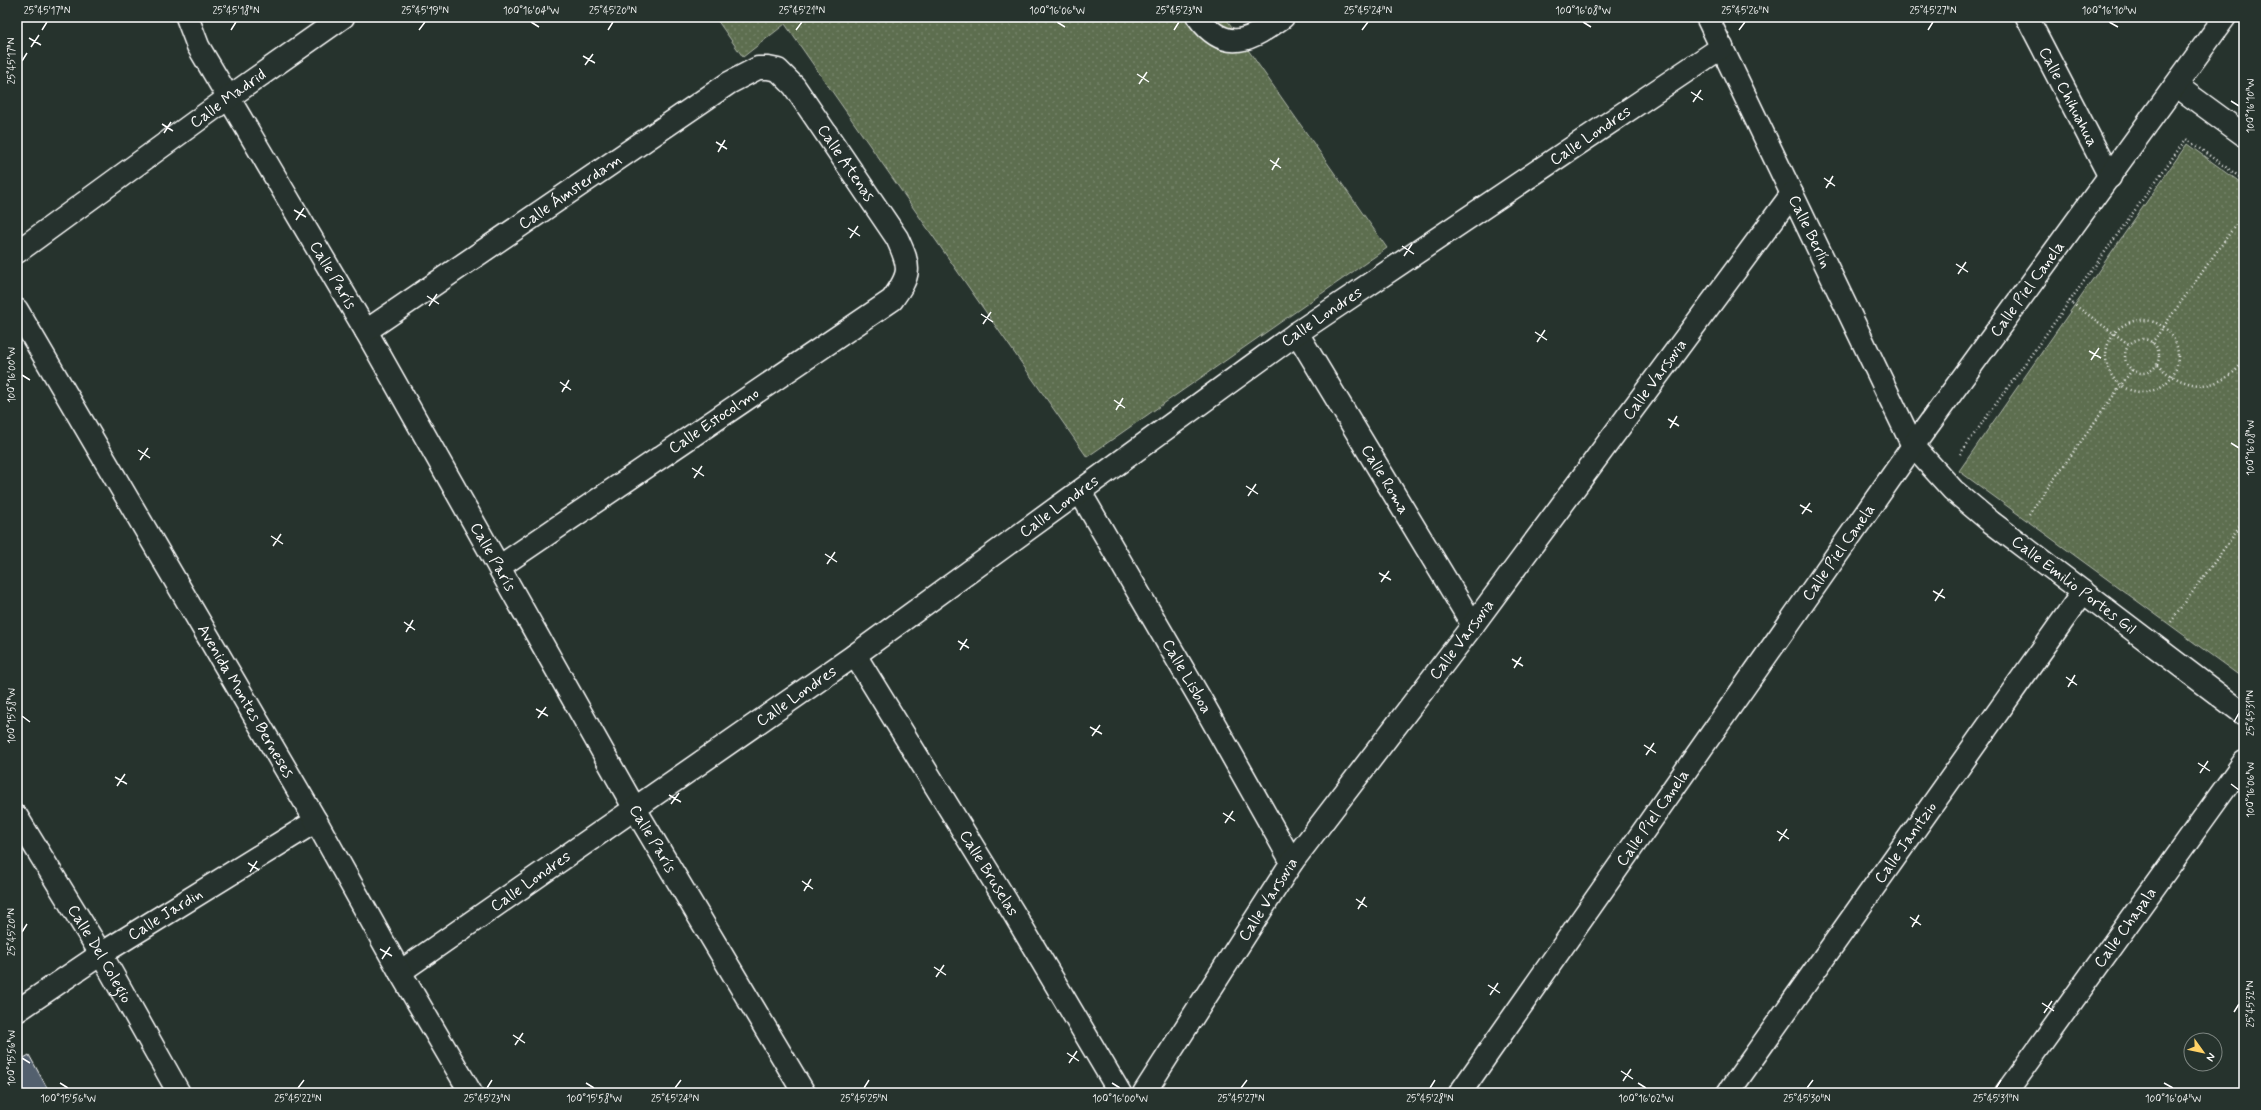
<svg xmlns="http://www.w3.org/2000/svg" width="2261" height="1110" font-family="Mynerve,sans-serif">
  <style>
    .park { fill: url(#park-dots); stroke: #aeb6a8 }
    .building { fill: #53616e; stroke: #fff }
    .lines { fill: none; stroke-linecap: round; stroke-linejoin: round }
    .minor-casing { stroke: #fff; stroke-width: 25 }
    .tertiary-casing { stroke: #fff; stroke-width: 25 }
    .path { stroke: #fff; stroke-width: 2.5; stroke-dasharray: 1 3; stroke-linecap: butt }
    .minor { stroke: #26332d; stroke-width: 22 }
    .tertiary { stroke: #26332d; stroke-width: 22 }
    .ticks { fill: none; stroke: #fff; stroke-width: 1.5 }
    .labels { text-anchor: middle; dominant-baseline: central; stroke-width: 3; stroke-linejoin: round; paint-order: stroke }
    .street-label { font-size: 16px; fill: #fff; stroke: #26332d }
    .neatline { fill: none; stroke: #fff; stroke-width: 1.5 }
    .ticks-label { font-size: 10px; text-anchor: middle; fill: #fff }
  </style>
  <defs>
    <pattern id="park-dots" width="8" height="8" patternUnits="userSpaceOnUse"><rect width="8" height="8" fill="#5d6e50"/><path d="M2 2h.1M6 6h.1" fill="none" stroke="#75846a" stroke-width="1.8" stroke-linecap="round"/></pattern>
  </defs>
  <rect width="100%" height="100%" fill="#26332d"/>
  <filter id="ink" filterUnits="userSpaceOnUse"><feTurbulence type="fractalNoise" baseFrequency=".025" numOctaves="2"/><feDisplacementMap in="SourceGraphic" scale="8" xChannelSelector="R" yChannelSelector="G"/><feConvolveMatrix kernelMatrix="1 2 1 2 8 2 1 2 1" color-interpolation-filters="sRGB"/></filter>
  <g filter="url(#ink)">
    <g class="park">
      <polygon points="715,17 1225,17 1387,248 1087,457 785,24 743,57"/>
      <polygon points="2187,144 2244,185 2244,679 1959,471"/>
    </g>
    <polygon class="building" points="29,1055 50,1093 17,1093 17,1062"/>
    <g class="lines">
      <g class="minor-casing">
        <g id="minor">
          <path id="s1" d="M187,17L198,46L366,331L635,809L804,1093"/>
          <path d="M1198,17C1226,55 1251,40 1283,17"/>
          <path id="s2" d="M1707,17L1913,446L1953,490L1991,522L2244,714"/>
          <path id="s3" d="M2027,17L2110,177"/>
          <polyline points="2177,86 2244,135"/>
          <path id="s4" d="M17,252L228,98L343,17"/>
          <path id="s5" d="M366,331L729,83L758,68H768L778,70L794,86L897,238C911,268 911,274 892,300L499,567"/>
          <path id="s6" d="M1297,333L1473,625"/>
          <path id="s7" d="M1080,492L1202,702L1292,862"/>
          <path id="s8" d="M855,655L1013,912L1120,1093"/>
          <path id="s9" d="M17,817L101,954L179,1093"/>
          <path id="s10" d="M400,972L855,655L1297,333L1722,47"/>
          <path id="s11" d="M17,1011L101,954L316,821"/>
          <path id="s12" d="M1144,1093L1292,862L1473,625L1792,194"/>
          <path id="s13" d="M1460,1093L1913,446L2225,17"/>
          <path id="s14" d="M1728,1093L2083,592"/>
          <path id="s15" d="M2006,1093L2244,762"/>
        </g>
      </g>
      <g class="tertiary-casing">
        <g id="tertiary">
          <path id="s16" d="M17,310L316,821L400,972L471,1093"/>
        </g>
      </g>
      <g class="path">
        <polyline points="2069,301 2130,345"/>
        <circle cx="2142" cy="356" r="36"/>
        <circle cx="2142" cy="356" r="17"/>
        <polyline points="2152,343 2244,213"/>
        <path d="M2157,365C2187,391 2217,393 2244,362"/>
        <polyline points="1960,454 2186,139 2244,180"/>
        <polyline points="2029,514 2132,370"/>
        <polyline points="2171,622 2244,521"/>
      </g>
      <use href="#minor" class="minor"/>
      <use href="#tertiary" class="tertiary"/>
    </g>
  </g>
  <path class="ticks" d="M531,22L539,27M1057,22L1065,27M1583,22L1591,27M2109,22L2118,27M42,30L47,22M231,30L236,22M419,30L425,22M608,30L613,22M796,30L802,22M1174,30L1179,22M1362,30L1368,22M1739,30L1745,22M1928,30L1933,22M29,38L41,45M31,47L39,35M583,56L595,63M22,61L27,53M585,65L593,54M1137,74L1149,82M1139,84L1147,72M1691,92L1703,100M2231,101L2239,106M1693,102L1701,90M162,124L173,131M164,133L171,122M716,142L727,149M718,152L725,140M1270,160L1281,168M1272,170L1279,158M1824,178L1835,186M1826,188L1833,176M294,210L306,217M296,220L304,208M848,228L860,236M850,238L858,226M1402,246L1414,254M1404,256L1412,244M1956,264L1968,272M1958,274L1966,262M427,296L439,304M429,306L437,294M981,314L993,322M983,324L991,312M1535,332L1547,340M1537,342L1545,330M2089,351L2101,358M2091,360L2099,348M22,375L30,380M560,382L571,390M562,392L569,380M1114,400L1125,408M1116,410L1123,398M1668,419L1679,426M1670,428L1677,416M2231,443L2239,448M138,450L150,458M140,460L148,448M692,468L704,476M694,478L702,466M1246,486L1258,494M1248,496L1256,484M1800,505L1812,512M1802,514L1810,503M271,536L283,544M273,546L281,534M825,554L837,562M827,564L835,552M1379,573L1391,580M1381,582L1389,571M1933,591L1945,598M1935,601L1943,589M404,622L415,630M406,632L413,620M958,641L969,648M960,650L967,639M1512,659L1523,666M1514,668L1521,657M2066,677L2077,685M2068,687L2075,675M536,709L548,716M22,716L30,722M538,718L546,707M2234,722L2239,713M1090,727L1102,734M1092,736L1100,725M1644,745L1656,753M1646,755L1654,743M2198,763L2210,771M2200,773L2208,761M115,777L127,784M2231,784L2239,790M117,786L125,774M669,795L681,802M671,804L679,793M1223,813L1235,821M1225,823L1233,811M1777,831L1789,839M1779,841L1787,829M248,863L259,870M250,872L257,861M802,881L813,889M804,891L811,879M1356,899L1367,907M1358,909L1365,897M1910,917L1921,925M1912,927L1919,915M22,932L27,924M380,949L392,956M382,959L390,947M934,967L946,975M936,977L944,965M1488,985L1500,993M1490,995L1498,983M2042,1003L2054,1011M2234,1012L2239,1004M2044,1013L2052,1001M513,1035L525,1043M515,1045L523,1033M1067,1053L1079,1061M22,1058L30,1063M1069,1063L1077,1051M1621,1071L1633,1079M1623,1081L1631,1069M60,1083L68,1088M586,1083L594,1088M1112,1083L1120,1088M1638,1083L1646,1088M2164,1083L2173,1088M298,1088L304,1080M487,1088L492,1080M675,1088L681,1080M864,1088L869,1080M1241,1088L1247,1080M1430,1088L1435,1080M1807,1088L1813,1080M1996,1088L2001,1080"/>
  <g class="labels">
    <g class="street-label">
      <text stroke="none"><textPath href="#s3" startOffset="90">Calle Chihuahua</textPath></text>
      <text stroke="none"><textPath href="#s4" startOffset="261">Calle Madrid</textPath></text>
      <text stroke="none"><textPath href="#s10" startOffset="1455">Calle Londres</textPath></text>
      <text stroke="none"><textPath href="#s5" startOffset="608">Calle Atenas</textPath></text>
      <text stroke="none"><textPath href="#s5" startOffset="247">Calle Ámsterdam</textPath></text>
      <text stroke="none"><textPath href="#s2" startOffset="238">Calle Berlín</textPath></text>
      <text stroke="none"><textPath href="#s1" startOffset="297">Calle París</textPath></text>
      <text stroke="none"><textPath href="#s13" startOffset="984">Calle Piel Canela</textPath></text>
      <text stroke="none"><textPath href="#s10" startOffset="1131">Calle Londres</textPath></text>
      <text stroke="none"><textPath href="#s12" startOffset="878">Calle Varsovia</textPath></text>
      <text transform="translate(714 421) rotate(-34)">Calle Estocolmo</text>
      <text stroke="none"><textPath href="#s6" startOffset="171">Calle Roma</textPath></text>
      <text stroke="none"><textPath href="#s10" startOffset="807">Calle Londres</textPath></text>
      <text stroke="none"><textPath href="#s13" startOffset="660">Calle Piel Canela</textPath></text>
      <text stroke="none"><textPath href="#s1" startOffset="621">Calle París</textPath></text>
      <text stroke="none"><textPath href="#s2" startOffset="689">Calle Emilio Portes Gil</textPath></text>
      <text stroke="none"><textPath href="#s12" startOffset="554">Calle Varsovia</textPath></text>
      <text stroke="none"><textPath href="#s7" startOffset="213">Calle Lisboa</textPath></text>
      <text stroke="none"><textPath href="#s10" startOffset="483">Calle Londres</textPath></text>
      <text stroke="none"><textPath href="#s16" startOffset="453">Avenida Montes Berneses</textPath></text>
      <text stroke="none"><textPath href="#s13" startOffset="336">Calle Piel Canela</textPath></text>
      <text stroke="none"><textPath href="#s1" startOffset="945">Calle París</textPath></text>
      <text stroke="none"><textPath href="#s14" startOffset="307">Calle Janitzio</textPath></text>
      <text stroke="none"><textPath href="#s8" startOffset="256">Calle Bruselas</textPath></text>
      <text stroke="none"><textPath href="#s10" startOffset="159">Calle Londres</textPath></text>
      <text stroke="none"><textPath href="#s12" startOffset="230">Calle Varsovia</textPath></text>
      <text stroke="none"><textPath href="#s11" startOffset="177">Calle Jardin</textPath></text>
      <text stroke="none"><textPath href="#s15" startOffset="204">Calle Chapala</textPath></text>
      <text stroke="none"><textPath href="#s9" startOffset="160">Calle Del Colegio</textPath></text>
    </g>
  </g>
  <rect width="2261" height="1110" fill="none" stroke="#26332d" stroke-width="44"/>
  <g transform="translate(2203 1052) rotate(123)"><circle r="19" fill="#26332d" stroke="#7d8581"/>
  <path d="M0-3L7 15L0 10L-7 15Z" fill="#ffd166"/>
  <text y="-6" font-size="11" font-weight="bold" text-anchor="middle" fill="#ffffff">N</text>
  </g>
  <rect x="22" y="22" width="2217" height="1066" class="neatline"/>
  <g class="ticks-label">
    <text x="47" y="14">25°45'17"N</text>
    <text x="236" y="14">25°45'18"N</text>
    <text x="425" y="14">25°45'19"N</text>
    <text x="531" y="14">100°16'04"W</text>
    <text x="613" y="14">25°45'20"N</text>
    <text x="802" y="14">25°45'21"N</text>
    <text x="1057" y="14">100°16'06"W</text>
    <text x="1179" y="14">25°45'23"N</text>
    <text x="1368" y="14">25°45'24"N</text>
    <text x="1583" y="14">100°16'08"W</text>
    <text x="1745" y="14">25°45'26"N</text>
    <text x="1933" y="14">25°45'27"N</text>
    <text x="2109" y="14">100°16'10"W</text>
    <text transform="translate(11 61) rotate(-90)" y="4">25°45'17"N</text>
    <text transform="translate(2250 106) rotate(-90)" y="4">100°16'10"W</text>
    <text transform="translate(11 375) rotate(-90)" y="4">100°16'00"W</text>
    <text transform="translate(2250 448) rotate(-90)" y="4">100°16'08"W</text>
    <text transform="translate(2250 713) rotate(-90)" y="4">25°45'31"N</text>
    <text transform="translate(11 716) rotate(-90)" y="4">100°15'58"W</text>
    <text transform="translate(2250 790) rotate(-90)" y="4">100°16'06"W</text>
    <text transform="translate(11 932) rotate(-90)" y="4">25°45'20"N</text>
    <text transform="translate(2250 1004) rotate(-90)" y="4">25°45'32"N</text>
    <text transform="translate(11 1058) rotate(-90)" y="4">100°15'56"W</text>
    <text x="68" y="1102">100°15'56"W</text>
    <text x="298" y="1102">25°45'22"N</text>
    <text x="487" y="1102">25°45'23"N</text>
    <text x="594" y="1102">100°15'58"W</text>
    <text x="675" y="1102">25°45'24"N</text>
    <text x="864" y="1102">25°45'25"N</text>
    <text x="1120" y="1102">100°16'00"W</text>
    <text x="1241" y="1102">25°45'27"N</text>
    <text x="1430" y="1102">25°45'28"N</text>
    <text x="1646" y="1102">100°16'02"W</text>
    <text x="1807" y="1102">25°45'30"N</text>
    <text x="1996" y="1102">25°45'31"N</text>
    <text x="2173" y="1102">100°16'04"W</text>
  </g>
</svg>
